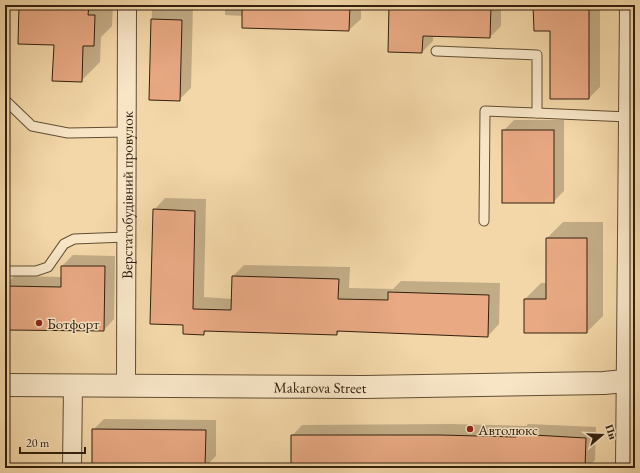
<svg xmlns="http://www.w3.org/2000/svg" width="640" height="473" font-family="'EB Garamond',serif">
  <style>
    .shadow { fill: #0003 }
    .building { fill: #e8a983; stroke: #32200e }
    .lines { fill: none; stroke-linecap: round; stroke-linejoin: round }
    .service-casing { stroke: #624e34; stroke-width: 11 }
    .minor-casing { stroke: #624e34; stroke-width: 20 }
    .tertiary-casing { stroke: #624e34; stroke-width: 24 }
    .service { stroke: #f7e5c6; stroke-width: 9 }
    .minor { stroke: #f7e5c6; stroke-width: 18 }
    .tertiary { stroke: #f7e5c6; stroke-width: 22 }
    .poi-dot { fill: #8f2418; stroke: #f7e5c6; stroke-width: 1.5 }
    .labels { text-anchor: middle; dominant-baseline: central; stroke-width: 3; stroke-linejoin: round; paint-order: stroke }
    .street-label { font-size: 15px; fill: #32200e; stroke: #f7e5c6 }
    .poi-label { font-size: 15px; fill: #32200e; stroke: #f7e5c6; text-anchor: start }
  </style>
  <rect width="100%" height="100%" fill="#f3d7a8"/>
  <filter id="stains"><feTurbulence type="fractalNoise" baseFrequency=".005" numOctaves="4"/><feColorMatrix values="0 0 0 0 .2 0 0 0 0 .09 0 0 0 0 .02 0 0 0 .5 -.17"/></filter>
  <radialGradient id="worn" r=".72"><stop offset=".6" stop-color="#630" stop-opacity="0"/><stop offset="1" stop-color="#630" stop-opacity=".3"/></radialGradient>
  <g class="shadow">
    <polygon points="20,5 113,5 112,26 101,37 100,62 81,81 55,44"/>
    <polygon points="152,5 193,5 191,88 179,100 150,99"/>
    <polygon points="225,5 361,5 361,19 349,30 243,28 243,16 225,15"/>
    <polygon points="390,5 501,5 501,26 490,37 433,35 433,41 422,52 389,51"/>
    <polygon points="534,5 600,5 600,87 589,98 551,98 551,30"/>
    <polygon points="514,120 564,120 564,191 553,202 503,131"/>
    <polygon points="165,198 206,199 204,297 232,299 233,276 244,265 350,267 349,288 393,289 401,281 500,283 499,324 488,336 341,330 337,334 207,331 203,334 184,324 154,210"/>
    <polygon points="563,222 603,222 603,316 587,332 525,299 541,283 547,283 547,238"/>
    <polygon points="73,255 115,256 114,319 104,330 5,329 5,285 14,276 62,277 62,266"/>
    <polygon points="104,419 216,420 216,456 205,467 93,430"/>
    <polygon points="451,424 526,426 528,424 596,427 595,460 587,468 292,468 292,436 302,425"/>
  </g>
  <g class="building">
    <polygon points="19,5 89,5 88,15 95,15 94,46 83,46 82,82 52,81 54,45 18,44"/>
    <polygon points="242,5 350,5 349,31 242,28"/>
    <polygon points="389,5 491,5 490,38 423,36 422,53 388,52"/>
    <polygon points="533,5 589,5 589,99 550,99 550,31 534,31"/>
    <polygon points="151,19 182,20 180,101 149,100"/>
    <rect x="502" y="130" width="52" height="73"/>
    <polygon points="153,209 195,211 193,309 231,310 232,276 339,279 338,299 388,300 388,292 489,295 488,337 337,331 337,335 204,331 204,335 183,334 183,325 150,324"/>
    <polygon points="546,238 587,238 587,333 524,333 524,299 546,299"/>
    <polygon points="61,266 105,266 104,331 5,330 5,286 61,287"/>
    <polygon points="92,429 206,430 205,468 92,467"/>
    <polygon points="516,434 586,438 585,468 291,468 291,435 440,435 516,437"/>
  </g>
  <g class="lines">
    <g class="service-casing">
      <g id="service">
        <polyline points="436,51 537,55 537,113 628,117"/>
        <polyline points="5,100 32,126 68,133 127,132"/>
        <polyline points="484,221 485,111 537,113"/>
        <polyline points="5,271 36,271 48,267 64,244 74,239 126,237"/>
      </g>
    </g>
    <g class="minor-casing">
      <g id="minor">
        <path id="s1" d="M126,385L127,5"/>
        <polyline points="72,468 73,386"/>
        <polyline points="625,468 629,5"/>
      </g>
    </g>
    <g class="tertiary-casing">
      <g id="tertiary">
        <path id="s2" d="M5,385L364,387L604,383L635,380"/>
      </g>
    </g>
    <use href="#service" class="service"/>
    <use href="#minor" class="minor"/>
    <use href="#tertiary" class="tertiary"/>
  </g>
  <g class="poi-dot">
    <circle cx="39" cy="323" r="4"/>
    <circle cx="470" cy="429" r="4"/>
  </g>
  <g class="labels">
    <g class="street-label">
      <text stroke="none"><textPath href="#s1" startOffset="190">Верстатобудівний провулок</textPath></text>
      <text stroke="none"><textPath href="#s2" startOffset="315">Makarova Street</textPath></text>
    </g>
    <g class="poi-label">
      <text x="47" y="323">Ботфорт</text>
      <text x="478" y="429">Автолюкс</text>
    </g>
  </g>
  <rect width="640" height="473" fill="none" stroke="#f3d7a8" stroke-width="20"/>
  <rect x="6" y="6" width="628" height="461" fill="none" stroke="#32200e" stroke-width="2"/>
  <rect x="10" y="10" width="620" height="453" fill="none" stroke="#32200e"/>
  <g transform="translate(602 435) rotate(71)" stroke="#f7e5c6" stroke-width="3" paint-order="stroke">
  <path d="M0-3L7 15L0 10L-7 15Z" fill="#32200e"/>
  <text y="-6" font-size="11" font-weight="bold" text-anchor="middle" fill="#32200e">Пн</text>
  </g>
  <path d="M20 447v6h65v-6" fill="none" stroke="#32200e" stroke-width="2"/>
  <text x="26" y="447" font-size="12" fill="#32200e" stroke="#f7e5c6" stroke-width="3" paint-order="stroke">20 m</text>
  <rect width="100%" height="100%" filter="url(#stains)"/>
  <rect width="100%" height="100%" fill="url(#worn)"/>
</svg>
